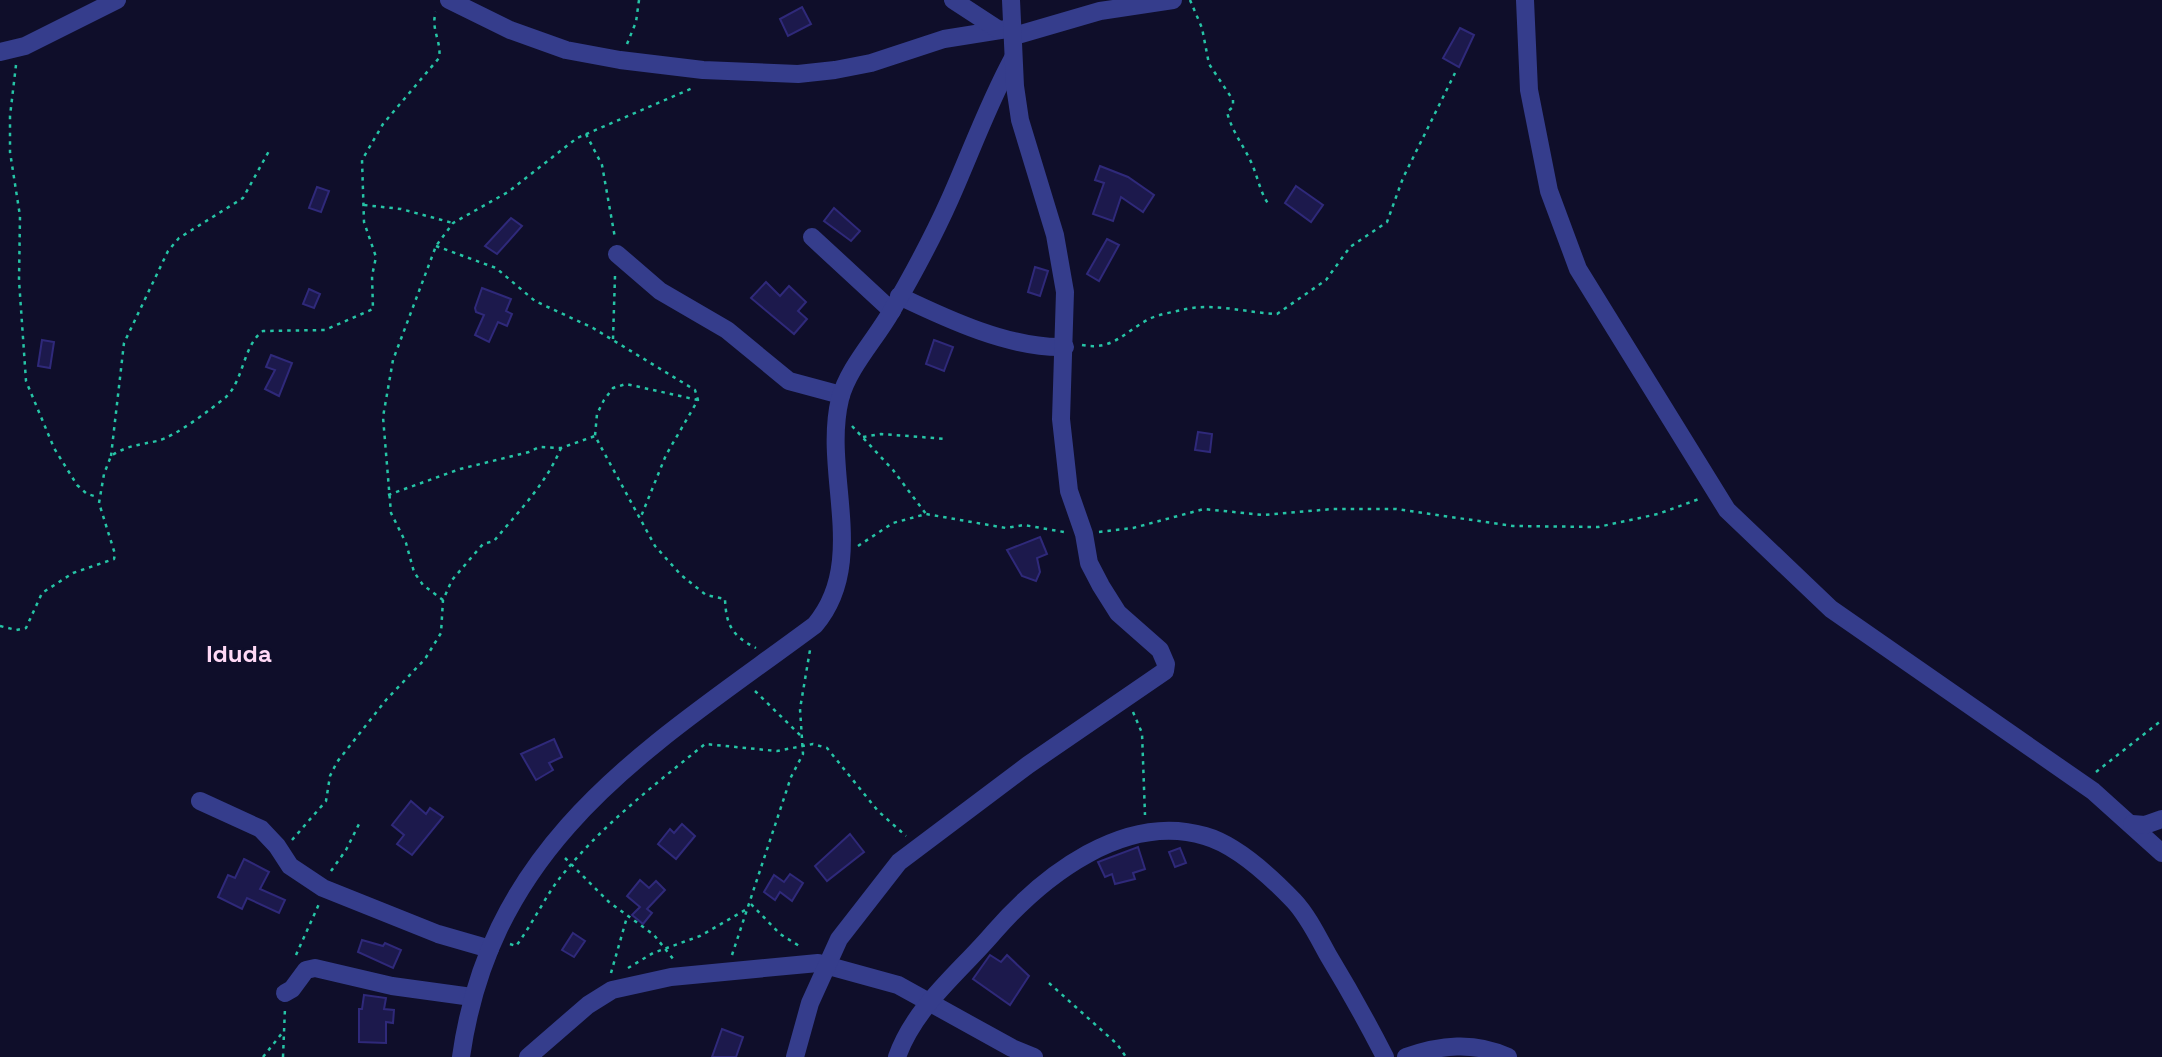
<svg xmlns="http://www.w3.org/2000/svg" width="2162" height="1057" font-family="'Space Grotesk',sans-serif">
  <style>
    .building { fill: #1c194c; stroke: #2f297a; stroke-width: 2 }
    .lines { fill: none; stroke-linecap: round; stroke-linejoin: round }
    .path { stroke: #26c4a6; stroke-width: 2.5; stroke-dasharray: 3.5 5; stroke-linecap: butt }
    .minor { stroke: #353d8c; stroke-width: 18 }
    .labels { text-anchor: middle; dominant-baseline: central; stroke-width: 6; stroke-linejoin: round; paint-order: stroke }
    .quarter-label { font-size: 24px; font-weight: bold; fill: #ffd9f6; stroke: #0f0e2a }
  </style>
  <rect width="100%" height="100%" fill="#0f0e2a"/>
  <g class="building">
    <polygon points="802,7 811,24 788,36 780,19"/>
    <polygon points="1460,28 1474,35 1459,67 1443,58"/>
    <polygon points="1100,166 1128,177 1154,195 1143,212 1121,197 1113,221 1093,214 1104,183 1095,180"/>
    <polygon points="1296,186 1323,205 1311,222 1285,203"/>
    <polygon points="317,187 329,191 321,212 309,208"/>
    <polygon points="834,208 860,231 851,241 824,221"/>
    <polygon points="511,218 522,226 497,254 485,246"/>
    <polygon points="1107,239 1119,245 1099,281 1087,274"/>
    <polygon points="1035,267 1048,271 1040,296 1028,292"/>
    <polygon points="766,282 780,296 789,286 806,302 798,311 807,319 794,334 751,298"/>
    <polygon points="482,288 511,299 506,311 512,314 507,326 498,322 489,342 475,335 484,315 476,312 475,308"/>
    <polygon points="309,289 320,294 314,308 303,304"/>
    <polygon points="42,340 54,342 50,368 38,366"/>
    <polygon points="934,340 953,347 944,371 926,364"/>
    <polygon points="271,355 292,363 279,396 265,389 275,370 266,367"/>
    <polygon points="1198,432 1212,434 1210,452 1195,450"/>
    <polygon points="1040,537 1047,554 1037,558 1040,572 1036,581 1022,576 1007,550"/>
    <polygon points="554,739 562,757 549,763 553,770 536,780 521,754"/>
    <polygon points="411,801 426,814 430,808 443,817 412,855 397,844 404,835 392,825"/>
    <polygon points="682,824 695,836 676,859 658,844 670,829 674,833"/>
    <polygon points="850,834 864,852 827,881 815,866"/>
    <polygon points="1138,847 1145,869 1133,873 1135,879 1115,884 1112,874 1105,877 1098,862"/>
    <polygon points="1180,848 1186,863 1175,867 1169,852"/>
    <polygon points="244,859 269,872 260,889 285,900 279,913 247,898 242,909 218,897 228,875 235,878"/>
    <polygon points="790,874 803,883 792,901 780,892 775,900 764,892 774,875 784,882"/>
    <polygon points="640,880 649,888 656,881 665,890 647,909 652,913 643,924 632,915 640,907 627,896"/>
    <polygon points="573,933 585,941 574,957 562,950"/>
    <polygon points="362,940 383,946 385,943 401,950 393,968 358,952"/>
    <polygon points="990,955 1001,962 1007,955 1029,976 1010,1005 973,979"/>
    <polygon points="364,995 386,998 384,1009 394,1010 393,1023 386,1022 386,1043 359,1042 359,1009 362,1009"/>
    <polygon points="722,1029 743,1037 736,1057 712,1057"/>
  </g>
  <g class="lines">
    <g class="path">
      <path d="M1190,0L1202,28L1209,64L1233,100V107L1227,112C1232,132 1244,146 1252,164C1258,178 1260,192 1269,205"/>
      <polyline points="627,44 636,22 639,0"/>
      <polyline points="16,65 10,116 10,152 20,216 19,280 26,381 54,448 77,485 87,494 98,497"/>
      <polyline points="586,134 602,165 615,238"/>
      <polyline points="364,205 401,209 453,223"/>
      <polyline points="436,246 496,268 535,301 593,328 695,390 698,400 666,455 640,519"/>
      <polyline points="613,339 615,276"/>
      <path d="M1082,345C1113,351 1124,332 1149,319C1159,314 1174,312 1186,309C1216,303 1248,313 1277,314L1326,280L1350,247L1387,222L1403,178L1455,73"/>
      <path d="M698,400L626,384L613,388L604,400L597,414L595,436L655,546L681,575L706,595L725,599C726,625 732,636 756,648"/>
      <polyline points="852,426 893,470 926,514"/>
      <polyline points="863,437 881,434 947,439"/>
      <polyline points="111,456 124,343 168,251 179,238 243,198 269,151"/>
      <polyline points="388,495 460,469 529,452 539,447 561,448 595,436"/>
      <polyline points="1099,532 1133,528 1204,509 1263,515 1333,509 1396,509 1513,526 1598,527 1658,514 1699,499"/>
      <polyline points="858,546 893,523 926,514 1006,528 1024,525 1064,532"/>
      <polyline points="443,600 423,585 414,572 406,543 391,513 383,417 393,360 436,246 453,223 508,192 577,138 695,87"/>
      <path d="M0,626L16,630L26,628L42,593L73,573L114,559L115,554L99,503L104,474L111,456C128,445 139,445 157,441C175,437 211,409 226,397C244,380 243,345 263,331L325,330L373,309L372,276L376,257L364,222L362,160L383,124L439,58C442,42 430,28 436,12"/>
      <polyline points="755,691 800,735"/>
      <polyline points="1133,712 1142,733 1145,815"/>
      <polyline points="2096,772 2162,720"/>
      <path d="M292,840L326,801L330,776L337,762L386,700L425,659L441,633L443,600L452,580L483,544L494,541C518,512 546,484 561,448"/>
      <polyline points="565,858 609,902 654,935 674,960"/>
      <polyline points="331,871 346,850 359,824"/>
      <polyline points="751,904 780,934 801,947"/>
      <path d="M510,944L516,946C531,926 542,903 556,883C597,829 653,786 705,744L777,751L813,744L827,748L878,811L906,836"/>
      <polyline points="296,955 319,904"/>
      <polyline points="732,955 791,777 803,754 800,709 810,650"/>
      <polyline points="628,968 653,953 700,936 747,909"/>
      <polyline points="611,973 627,917"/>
      <polyline points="1049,983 1117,1044 1126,1057"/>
      <polyline points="263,1057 283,1032"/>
      <polyline points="283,1057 285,1008"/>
    </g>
    <g class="minor">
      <polyline points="449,0 510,30 566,50 620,60 703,70 798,74 835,70 871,63 944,39 1013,28"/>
      <polyline points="953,0 999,30"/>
      <polyline points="1525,0 1529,90 1549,191 1578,269 1727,510 1831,609 2093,791 2162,853"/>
      <polyline points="1014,36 1100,11 1173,0"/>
      <polyline points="0,52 25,46 117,0"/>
      <polyline points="812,237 892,311"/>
      <polyline points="617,254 660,291 727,330 789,381 841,395"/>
      <path d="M899,296C947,319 1011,349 1065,347"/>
      <polyline points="200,801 261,829 277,846 290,866 323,888 438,934 490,949"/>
      <polyline points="2132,824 2145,825 2162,819"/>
      <polyline points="285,993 292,989 306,970 315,968 392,986 472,997"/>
      <path d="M461,1057C492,837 652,746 815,625C869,561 822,473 840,399C848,368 875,340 891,312C912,276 933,237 950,199C971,152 988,104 1013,58"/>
      <polyline points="528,1057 588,1005 612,990 671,977 818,963 898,985 1012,1048 1034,1057"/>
      <polyline points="795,1057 810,1003 839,939 899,862 1028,765 1165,671 1166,664 1160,650 1118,613 1101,586 1089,563 1084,534 1069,491 1061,419 1065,292 1055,235 1020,120 1015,86 1011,0"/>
      <path d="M897,1057C915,1006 960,972 994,932C1043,876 1124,812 1205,836C1237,845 1271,877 1294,901C1308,916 1318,937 1328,955C1348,988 1367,1022 1385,1057"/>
      <path d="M1406,1057C1440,1045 1474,1041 1508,1057"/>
    </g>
  </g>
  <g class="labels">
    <g class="quarter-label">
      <text x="239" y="653">Iduda</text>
    </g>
  </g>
</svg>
